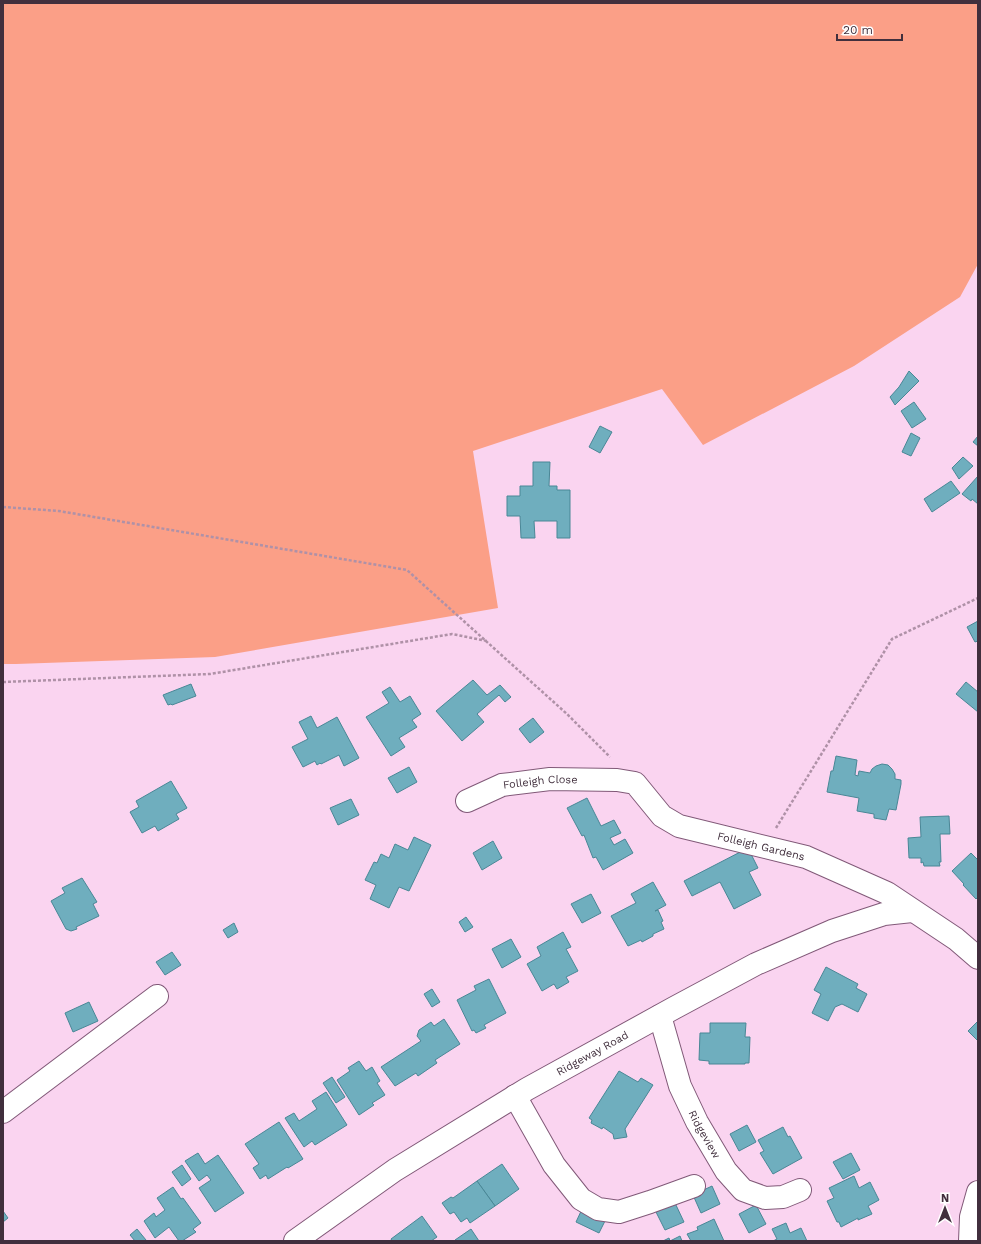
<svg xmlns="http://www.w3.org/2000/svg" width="981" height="1244" font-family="'Work Sans',sans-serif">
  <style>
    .green { fill: #fb9f87 }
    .building { fill: #6faebe; stroke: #498796 }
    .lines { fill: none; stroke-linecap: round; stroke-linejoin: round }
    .minor-casing { stroke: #815978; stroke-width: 24 }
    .path { stroke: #af91a7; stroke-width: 2.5; stroke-dasharray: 3 2; stroke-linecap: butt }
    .minor { stroke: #fff; stroke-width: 22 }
    .labels { text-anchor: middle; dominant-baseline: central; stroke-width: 3; stroke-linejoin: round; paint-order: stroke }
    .street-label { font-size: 11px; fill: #412f3d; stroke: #fff }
  </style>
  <rect width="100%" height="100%" fill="#fad4f0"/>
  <polygon class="green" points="3,3 978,3 978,264 960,297 854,366 703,445 662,389 473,451 498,608 215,657 16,664 3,664"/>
  <g class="building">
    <polygon points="909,371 919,381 895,405 890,397 899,387"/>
    <polygon points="914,402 926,419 912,428 901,411"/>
    <polygon points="600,426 612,432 600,453 589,447"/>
    <polygon points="911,433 920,438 911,456 902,452"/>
    <polygon points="978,436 978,446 973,442"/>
    <polygon points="963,457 973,466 959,479 952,468"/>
    <polygon points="533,462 550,462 549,486 557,486 557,490 570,490 570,538 557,538 557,521 534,521 535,538 521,538 520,516 507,516 507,496 520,496 520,486 533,486"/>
    <polygon points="978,476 978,504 972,499 971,501 962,494"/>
    <polygon points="951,481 960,493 932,512 924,499"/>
    <polygon points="978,621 978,641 975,642 967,627"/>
    <polygon points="473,680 487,695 500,685 511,697 505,702 499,695 477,714 484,722 462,741 436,711"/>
    <polygon points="966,682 978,692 978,712 956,694"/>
    <polygon points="191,684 196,696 172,705 171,704 168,705 163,695"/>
    <polygon points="390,687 400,702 410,696 421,714 412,720 417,727 399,738 405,747 391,756 366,717 389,703 382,692"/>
    <polygon points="311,716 317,728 337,717 359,758 344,766 339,755 321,764 320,763 317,765 315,761 303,767 292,747 308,739 299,722"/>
    <polygon points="533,718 544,732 530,743 519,729"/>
    <polygon points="836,756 857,760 855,775 858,776 859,771 870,773 872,769 876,766 882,764 888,765 892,769 895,774 895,779 901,780 901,784 896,810 889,809 886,820 874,818 874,814 857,811 859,798 827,792 831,771 833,771"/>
    <polygon points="409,767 417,782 397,793 388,778"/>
    <polygon points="171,781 187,808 176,814 179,819 158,831 155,826 142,833 130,812 139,807 136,801"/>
    <polygon points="587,798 601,826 614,820 621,833 610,838 614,845 625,839 633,853 603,870 596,857 593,858 584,835 582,836 567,808"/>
    <polygon points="351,799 359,815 338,825 330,808"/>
    <polygon points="949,816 950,834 940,834 941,862 939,862 940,866 924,866 923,862 921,863 921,858 909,858 908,838 921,837 920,817"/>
    <polygon points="414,837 431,845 409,891 399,887 389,908 370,899 376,885 365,880 374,862 377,863 381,854 389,858 395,844 408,850"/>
    <polygon points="493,841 502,858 482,870 473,853"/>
    <polygon points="748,848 758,868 749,872 761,895 734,909 720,882 692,896 684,881"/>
    <polygon points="971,853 978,860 978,897 976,899 963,885 964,884 952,871"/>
    <polygon points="82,878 97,902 93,904 99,916 76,927 77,929 71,931 66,929 51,901 65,893 62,888"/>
    <polygon points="653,882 666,905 655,911 658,910 663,921 661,922 664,929 653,934 653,936 642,942 641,940 628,946 611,916 636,903 631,894"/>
    <polygon points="591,894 601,913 582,923 571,904"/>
    <polygon points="466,917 473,927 465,932 459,922"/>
    <polygon points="234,923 238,932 228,938 223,930"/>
    <polygon points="563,932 571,947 566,949 578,971 566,977 569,982 557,989 554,984 542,991 527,964 541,956 537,947"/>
    <polygon points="511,939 521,957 502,968 492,949"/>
    <polygon points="172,952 181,965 165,975 156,962"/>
    <polygon points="826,967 858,984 856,988 867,994 858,1012 842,1004 835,1007 828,1021 812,1013 821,994 814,990"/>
    <polygon points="489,979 506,1013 484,1025 486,1028 476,1033 474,1030 472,1031 457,1000 476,990 474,986"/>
    <polygon points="432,989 440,1002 432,1007 424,994"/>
    <polygon points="89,1002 98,1021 73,1032 65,1013"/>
    <polygon points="444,1019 460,1044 435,1060 437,1063 418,1076 416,1073 395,1086 381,1067 421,1041 417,1036 419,1030 431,1022 434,1026"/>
    <polygon points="978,1021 978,1041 968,1031"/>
    <polygon points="710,1023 746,1023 745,1037 750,1037 749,1063 745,1063 745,1064 709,1064 709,1061 699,1060 700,1033 710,1033"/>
    <polygon points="359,1061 366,1071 372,1067 380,1081 377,1083 385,1095 372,1103 374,1105 359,1115 337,1080 350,1071 348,1068"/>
    <polygon points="619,1071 638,1082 641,1078 653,1085 625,1129 627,1137 614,1139 613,1134 603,1127 602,1129 591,1123 592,1120 589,1118"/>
    <polygon points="332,1077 345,1097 336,1103 323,1083"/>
    <polygon points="326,1092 347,1125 315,1145 312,1141 304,1147 285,1118 294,1113 299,1121 317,1109 312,1101"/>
    <polygon points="279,1122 303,1159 288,1168 287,1167 268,1179 266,1175 260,1179 253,1168 259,1164 245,1144"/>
    <polygon points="747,1125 756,1142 739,1151 730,1134"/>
    <polygon points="783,1127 788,1137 790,1136 802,1158 773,1174 760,1153 764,1151 758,1140"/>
    <polygon points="198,1153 205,1164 218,1155 244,1193 215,1212 199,1188 211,1180 207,1175 199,1181 185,1161"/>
    <polygon points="851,1153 860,1170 843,1179 833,1162"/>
    <polygon points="502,1164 519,1189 495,1206 477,1181"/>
    <polygon points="182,1165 191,1179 182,1186 172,1172"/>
    <polygon points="854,1176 859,1188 870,1182 879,1200 868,1206 872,1214 858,1220 858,1218 841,1227 839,1222 837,1222 827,1201 834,1198 829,1188"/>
    <polygon points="477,1181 495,1206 470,1223 467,1218 461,1222 454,1212 450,1214 442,1203 451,1197 453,1198"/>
    <polygon points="712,1186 720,1204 701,1213 693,1195"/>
    <polygon points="173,1187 181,1199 183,1198 201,1223 193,1229 196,1232 182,1241 179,1241 169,1227 155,1238 144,1221 154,1213 156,1217 165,1210 157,1198"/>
    <polygon points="675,1203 684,1222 665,1230 656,1212"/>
    <polygon points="756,1205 766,1224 749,1233 739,1214"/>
    <polygon points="583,1207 606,1219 599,1233 576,1222"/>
    <polygon points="3,1211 8,1218 3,1222"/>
    <polygon points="422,1216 437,1237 431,1241 392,1241 391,1239"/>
    <polygon points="714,1219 724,1241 691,1241 687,1234 698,1230 697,1227"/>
    <polygon points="786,1223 790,1233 801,1228 807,1241 773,1241 777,1239 772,1229"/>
    <polygon points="137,1229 146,1240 145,1241 135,1241 130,1235"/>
    <polygon points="471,1229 479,1241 456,1241 455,1240"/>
    <polygon points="680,1236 682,1241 663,1241 669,1238 670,1241"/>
  </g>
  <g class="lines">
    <g class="minor-casing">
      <g id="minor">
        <path id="s1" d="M467,801L502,785L550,779L617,780L635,783L662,816L679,826L806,857L887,893L956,939L978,958"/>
        <path id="s2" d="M660,1016L680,1086L697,1122L726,1171L743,1190L765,1198L783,1197L800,1190"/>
        <polyline points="515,1096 554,1165 581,1199 598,1209 619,1212 650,1202 694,1186"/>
        <polyline points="3,1112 157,996"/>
        <path id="s3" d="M295,1241L395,1170L527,1089L674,1008L756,964L832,931L884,914L912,911"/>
        <polyline points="970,1241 971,1217 978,1192"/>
      </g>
    </g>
    <g class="path">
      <polyline points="3,507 59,511 407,570 567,714 610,757"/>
      <polyline points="3,682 210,674 452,634 487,641"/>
      <polyline points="776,828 892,639 978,598"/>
    </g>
    <use href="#minor" class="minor"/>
  </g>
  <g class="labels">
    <g class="street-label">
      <text stroke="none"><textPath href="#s1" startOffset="77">Folleigh Close</textPath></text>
      <text stroke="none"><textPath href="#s1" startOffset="319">Folleigh Gardens</textPath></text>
      <text stroke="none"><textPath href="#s3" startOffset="352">Ridgeway Road</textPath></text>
      <text stroke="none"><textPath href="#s2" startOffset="127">Ridgeview</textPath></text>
    </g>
  </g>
  <rect width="981" height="1244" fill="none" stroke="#412f3d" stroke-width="8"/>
  <g transform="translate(945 1208)" stroke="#ffffff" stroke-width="3" paint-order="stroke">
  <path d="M0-3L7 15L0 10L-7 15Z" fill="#412f3d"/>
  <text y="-6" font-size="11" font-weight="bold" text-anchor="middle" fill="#412f3d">N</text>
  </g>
  <path d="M837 34v6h65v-6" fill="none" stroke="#412f3d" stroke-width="2"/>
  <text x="843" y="34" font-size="12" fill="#412f3d" stroke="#ffffff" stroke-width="3" paint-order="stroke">20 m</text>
</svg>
